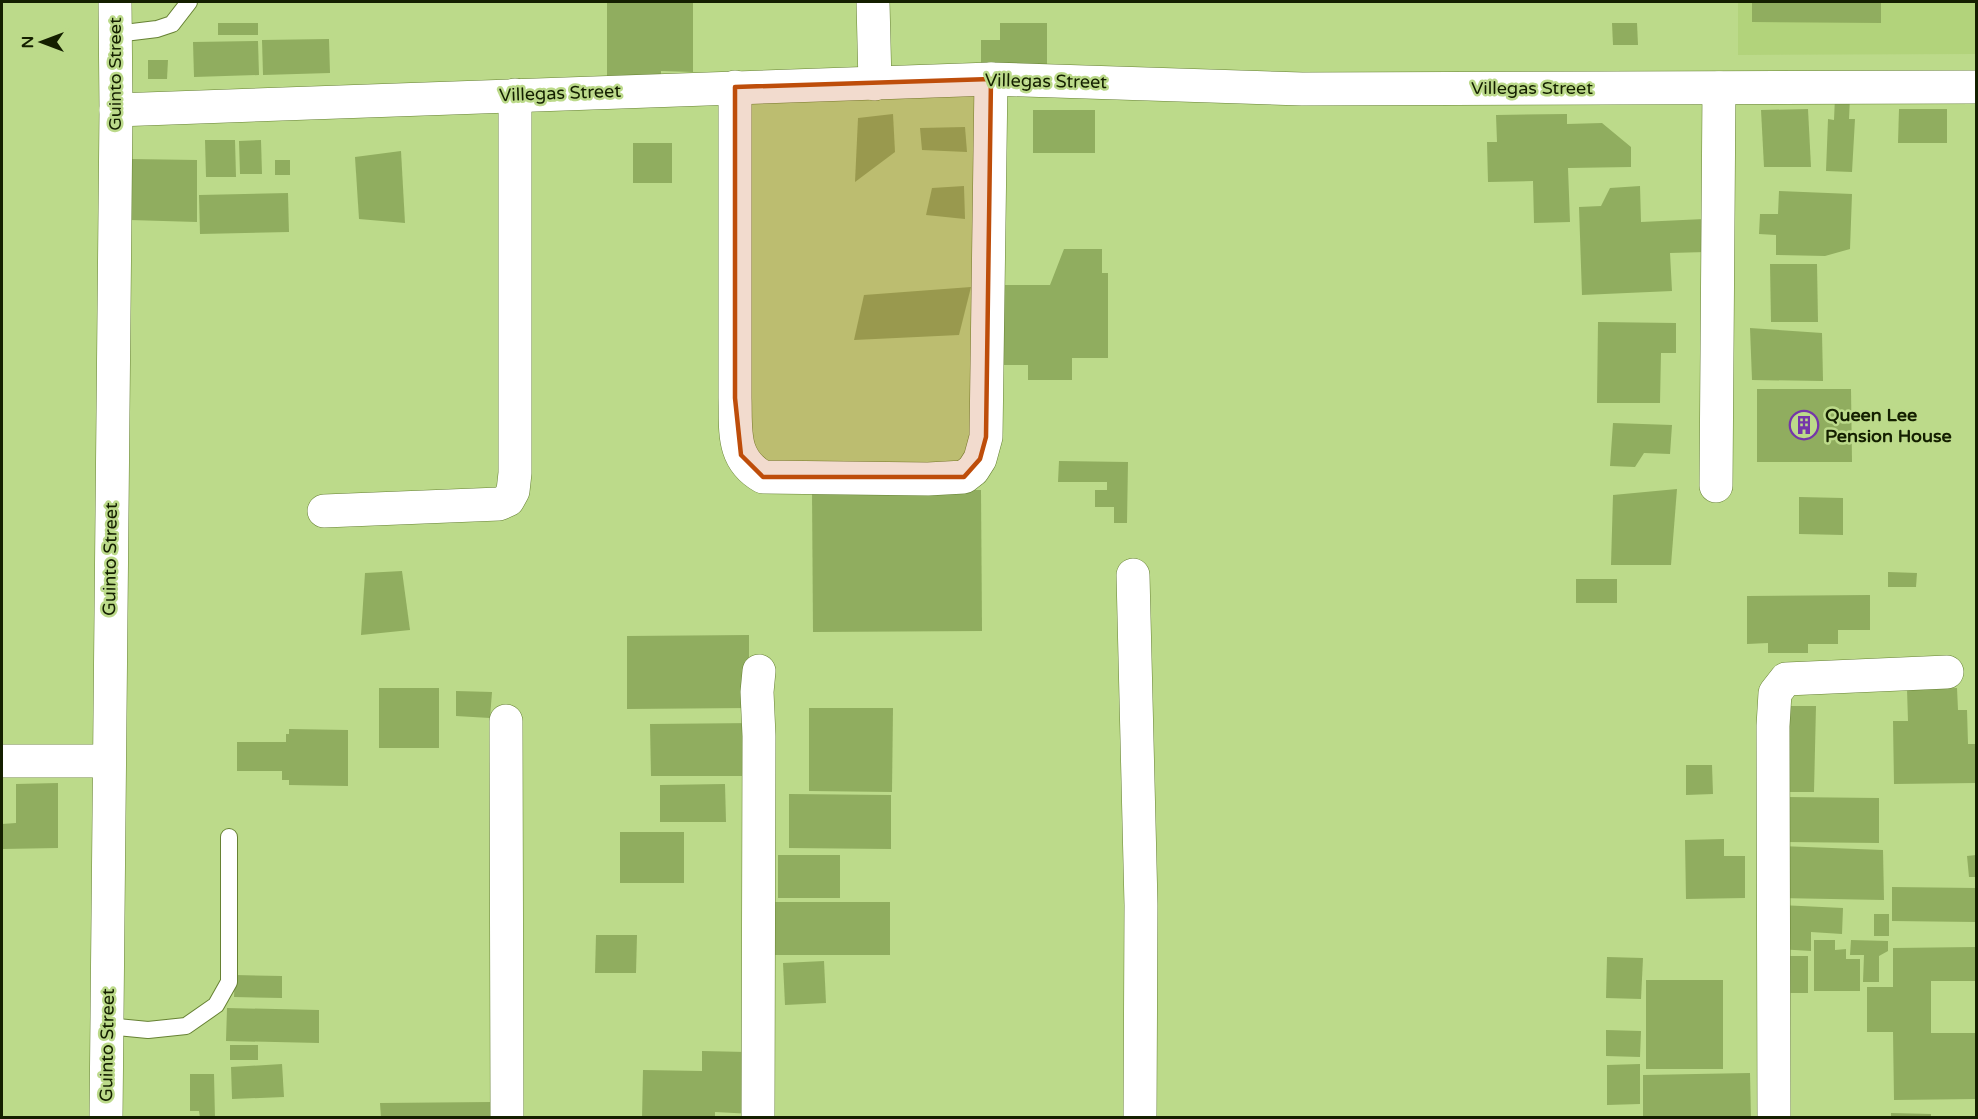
<svg xmlns="http://www.w3.org/2000/svg" width="1978" height="1119" font-family="'Varela Round',sans-serif">
  <style>
    .built { fill: #b2d37b }
    .building { fill: #90ad5f }
    .lines { fill: none; stroke-linecap: round; stroke-linejoin: round }
    .lane-casing { stroke: #668133; stroke-width: 18 }
    .street-casing { stroke: #668133; stroke-width: 34 }
    .lane { stroke: #fff; stroke-width: 16 }
    .street { stroke: #fff; stroke-width: 33 }
    .marked { fill: #be4d0a; fill-opacity: 0.2; stroke: #be4d0a; stroke-width: 4.5; stroke-linejoin: round }
    .labels { text-anchor: middle; dominant-baseline: central; stroke-width: 5; stroke-linejoin: round; paint-order: stroke }
    .street-label { font-size: 18px; fill: #141f00; stroke: #bcda8a }
    .poi-label { font-size: 18px; font-weight: bold; fill: #141f00; stroke: #bcda8a; text-anchor: start }
  </style>
  <rect width="100%" height="100%" fill="#bcda8a"/>
  <polygon class="built" points="1738,2 1976,2 1976,54 1738,55"/>
  <g class="building">
    <polygon points="607,2 693,2 693,72 661,71 661,79 607,79"/>
    <polygon points="1752,2 1881,2 1881,23 1752,22"/>
    <rect x="218" y="23" width="40" height="12"/>
    <polygon points="1000,23 1047,23 1047,69 981,69 981,40 1000,40"/>
    <polygon points="1612,23 1637,23 1638,45 1613,45"/>
    <polygon points="329,39 330,73 263,75 262,40"/>
    <polygon points="258,41 259,75 194,77 193,42"/>
    <polygon points="148,60 168,60 167,79 148,79"/>
    <polygon points="1835,97 1850,97 1849,119 1855,119 1852,172 1826,171 1828,119 1834,120"/>
    <polygon points="1808,109 1811,167 1764,167 1761,110"/>
    <polygon points="1899,109 1947,109 1947,143 1898,143"/>
    <rect x="1033" y="110" width="62" height="43"/>
    <polygon points="893,114 895,152 855,182 858,118"/>
    <polygon points="1567,114 1567,124 1602,123 1631,147 1631,167 1568,168 1570,222 1534,223 1533,181 1488,182 1487,142 1497,142 1496,115"/>
    <polygon points="965,127 967,152 922,150 920,128"/>
    <polygon points="205,140 235,140 236,177 206,177"/>
    <polygon points="261,140 262,174 240,174 239,141"/>
    <rect x="633" y="143" width="39" height="40"/>
    <polygon points="401,151 405,223 359,219 355,157"/>
    <polygon points="130,159 197,160 197,222 130,220"/>
    <rect x="275" y="160" width="15" height="15"/>
    <polygon points="964,186 965,219 926,215 932,188"/>
    <polygon points="1640,186 1641,222 1704,219 1706,252 1670,253 1672,291 1582,295 1579,207 1601,206 1610,188"/>
    <polygon points="1779,191 1852,194 1850,249 1825,256 1776,255 1776,235 1759,234 1760,214 1778,214"/>
    <polygon points="288,193 289,232 200,234 199,195"/>
    <polygon points="1064,249 1102,249 1102,273 1108,273 1108,358 1072,358 1072,380 1028,380 1028,365 995,365 995,285 1050,285"/>
    <polygon points="1770,264 1817,264 1818,322 1771,322"/>
    <polygon points="971,287 959,335 854,340 864,295"/>
    <polygon points="1598,322 1676,323 1676,353 1661,353 1660,403 1597,403"/>
    <polygon points="1750,328 1822,333 1823,381 1752,380"/>
    <polygon points="1757,389 1851,389 1852,462 1757,462"/>
    <polygon points="1613,423 1672,425 1670,454 1644,453 1635,467 1610,466"/>
    <polygon points="1059,461 1128,462 1127,523 1114,523 1114,507 1095,507 1095,490 1107,490 1107,482 1058,482"/>
    <polygon points="1677,489 1671,565 1611,565 1613,495"/>
    <polygon points="981,490 982,631 813,632 812,491"/>
    <polygon points="1799,497 1843,498 1843,535 1799,534"/>
    <polygon points="402,571 410,630 361,635 365,573"/>
    <polygon points="1888,572 1917,573 1916,587 1888,587"/>
    <rect x="1576" y="579" width="41" height="24"/>
    <polygon points="1870,595 1870,630 1838,630 1838,644 1808,644 1808,653 1768,653 1768,643 1747,644 1747,596"/>
    <polygon points="749,635 749,708 627,709 627,636"/>
    <rect x="379" y="688" width="60" height="60"/>
    <polygon points="1957,688 1958,710 1967,710 1968,744 1976,744 1976,783 1894,784 1893,721 1908,721 1907,689"/>
    <polygon points="456,691 492,692 490,718 456,716"/>
    <polygon points="1784,706 1816,706 1814,792 1782,792"/>
    <polygon points="809,708 893,708 892,792 809,791"/>
    <polygon points="755,723 755,776 651,776 650,724"/>
    <polygon points="289,729 348,730 348,786 289,785 289,780 282,780 282,771 237,771 237,742 286,742 286,734 289,734"/>
    <polygon points="1686,765 1712,765 1713,794 1686,795"/>
    <polygon points="58,783 58,848 2,849 2,824 16,823 16,784"/>
    <polygon points="725,784 726,822 660,822 660,785"/>
    <polygon points="789,794 891,795 891,849 789,848"/>
    <polygon points="1786,797 1879,798 1879,843 1785,842"/>
    <rect x="620" y="832" width="64" height="51"/>
    <polygon points="1724,839 1724,856 1745,856 1745,898 1686,899 1685,840"/>
    <polygon points="1780,846 1883,850 1884,900 1779,898"/>
    <rect x="778" y="855" width="62" height="43"/>
    <polygon points="1976,855 1976,877 1969,877 1967,856"/>
    <polygon points="1892,887 1976,888 1976,922 1892,921"/>
    <rect x="772" y="902" width="118" height="53"/>
    <polygon points="1780,905 1843,908 1842,934 1811,932 1811,951 1778,949"/>
    <rect x="1874" y="914" width="15" height="22"/>
    <polygon points="596,935 637,935 636,973 595,973"/>
    <polygon points="1814,940 1835,940 1835,950 1846,949 1846,959 1860,959 1860,991 1814,991"/>
    <polygon points="1851,940 1888,941 1888,951 1879,956 1879,982 1863,982 1864,955 1850,955"/>
    <polygon points="1976,947 1976,981 1931,981 1931,1033 1976,1033 1976,1099 1894,1100 1893,1032 1867,1032 1867,987 1893,987 1893,948"/>
    <rect x="1784" y="956" width="24" height="37"/>
    <polygon points="1607,957 1643,958 1641,999 1606,998"/>
    <polygon points="824,961 826,1003 785,1005 783,963"/>
    <polygon points="235,975 282,976 282,998 234,997"/>
    <rect x="1646" y="980" width="77" height="89"/>
    <polygon points="227,1008 319,1010 319,1043 226,1041"/>
    <polygon points="1606,1030 1641,1031 1640,1057 1606,1056"/>
    <rect x="230" y="1045" width="28" height="15"/>
    <polygon points="702,1051 746,1052 753,1114 715,1112 715,1118 642,1118 643,1070 702,1071"/>
    <polygon points="282,1064 284,1097 232,1099 231,1067"/>
    <polygon points="1640,1064 1640,1104 1607,1105 1607,1065"/>
    <polygon points="1750,1073 1751,1118 1643,1118 1643,1075"/>
    <polygon points="190,1074 214,1074 215,1118 200,1118 199,1111 190,1111"/>
    <polygon points="491,1102 491,1118 381,1118 380,1103"/>
    <polygon points="1891,1113 1931,1114 1931,1118 1891,1118"/>
  </g>
  <g class="lines">
    <g class="lane-casing">
      <g id="lane">
        <polyline points="116,34 157,29 172,24 189,2"/>
        <polyline points="107,1026 148,1030 186,1026 216,1005 229,982 229,837"/>
      </g>
    </g>
    <g class="street-casing">
      <g id="street">
        <polyline points="873,2 875,84"/>
        <path d="M735,87V398C736,430 731,459 763,477L928,479L964,477L973,470L980,459L986,437L991,79"/>
        <polyline points="116,110 991,79 1302,89 1976,87"/>
        <polyline points="1716,486 1719,88"/>
        <polyline points="324,511 499,504 508,500 513,491 515,473 515,95"/>
        <polyline points="1133,575 1141,905 1140,1118"/>
        <polyline points="506,721 507,1118"/>
        <polyline points="2,761 109,761"/>
        <polyline points="106,1118 116,110 115,2"/>
        <polyline points="758,1118 759,736 757,692 759,671"/>
        <polyline points="1774,1118 1773,726 1775,693 1786,679 1947,672"/>
      </g>
    </g>
    <use href="#lane" class="lane"/>
    <use href="#street" class="street"/>
  </g>
  <path class="marked" d="M991,79L986,437L980,459L964,477H763L741,455L735,398V87Z"/>
  <defs>
    <g id="building-ring" transform="scale(1.5)"><circle r="9.5" fill="#bcda8a" stroke="#7535aa" stroke-width="1.5"/><path d="M-4-6H4V6H1V3H-1V6H-4ZM-2.5-4.3h1.7v1.8h-1.7ZM.8-4.3h1.7v1.8H.8ZM-2.5-1h1.7V.8h-1.7ZM.8-1h1.7V.8H.8Z" fill="#7535aa"/></g>
  </defs>
  <g fill-rule="evenodd">
    <use href="#building-ring" x="1804" y="425"/>
  </g>
  <g class="labels">
    <g class="street-label">
      <text transform="translate(115 74) rotate(-90)">Guinto Street</text>
      <text transform="translate(1046 81) rotate(1)">Villegas Street</text>
      <text x="1532" y="88">Villegas Street</text>
      <text transform="translate(560 93) rotate(-2)">Villegas Street</text>
      <text transform="translate(110 559) rotate(-89)">Guinto Street</text>
      <text transform="translate(107 1045) rotate(-89)">Guinto Street</text>
    </g>
    <g class="poi-label">
      <text x="1825" y="415">Queen Lee<tspan x="1825" dy="21">Pension House</tspan></text>
    </g>
  </g>
  <rect width="1978" height="1119" fill="none" stroke="#141f00" stroke-width="6"/>
  <g transform="translate(42 42) rotate(270)" stroke="#bcda8a" stroke-width="4.5" paint-order="stroke">
  <path d="M0-4.5L10 22L0 15L-10 22Z" fill="#141f00"/>
  <text y="-9" font-size="16" font-weight="bold" text-anchor="middle" fill="#141f00">N</text>
  </g>
</svg>
